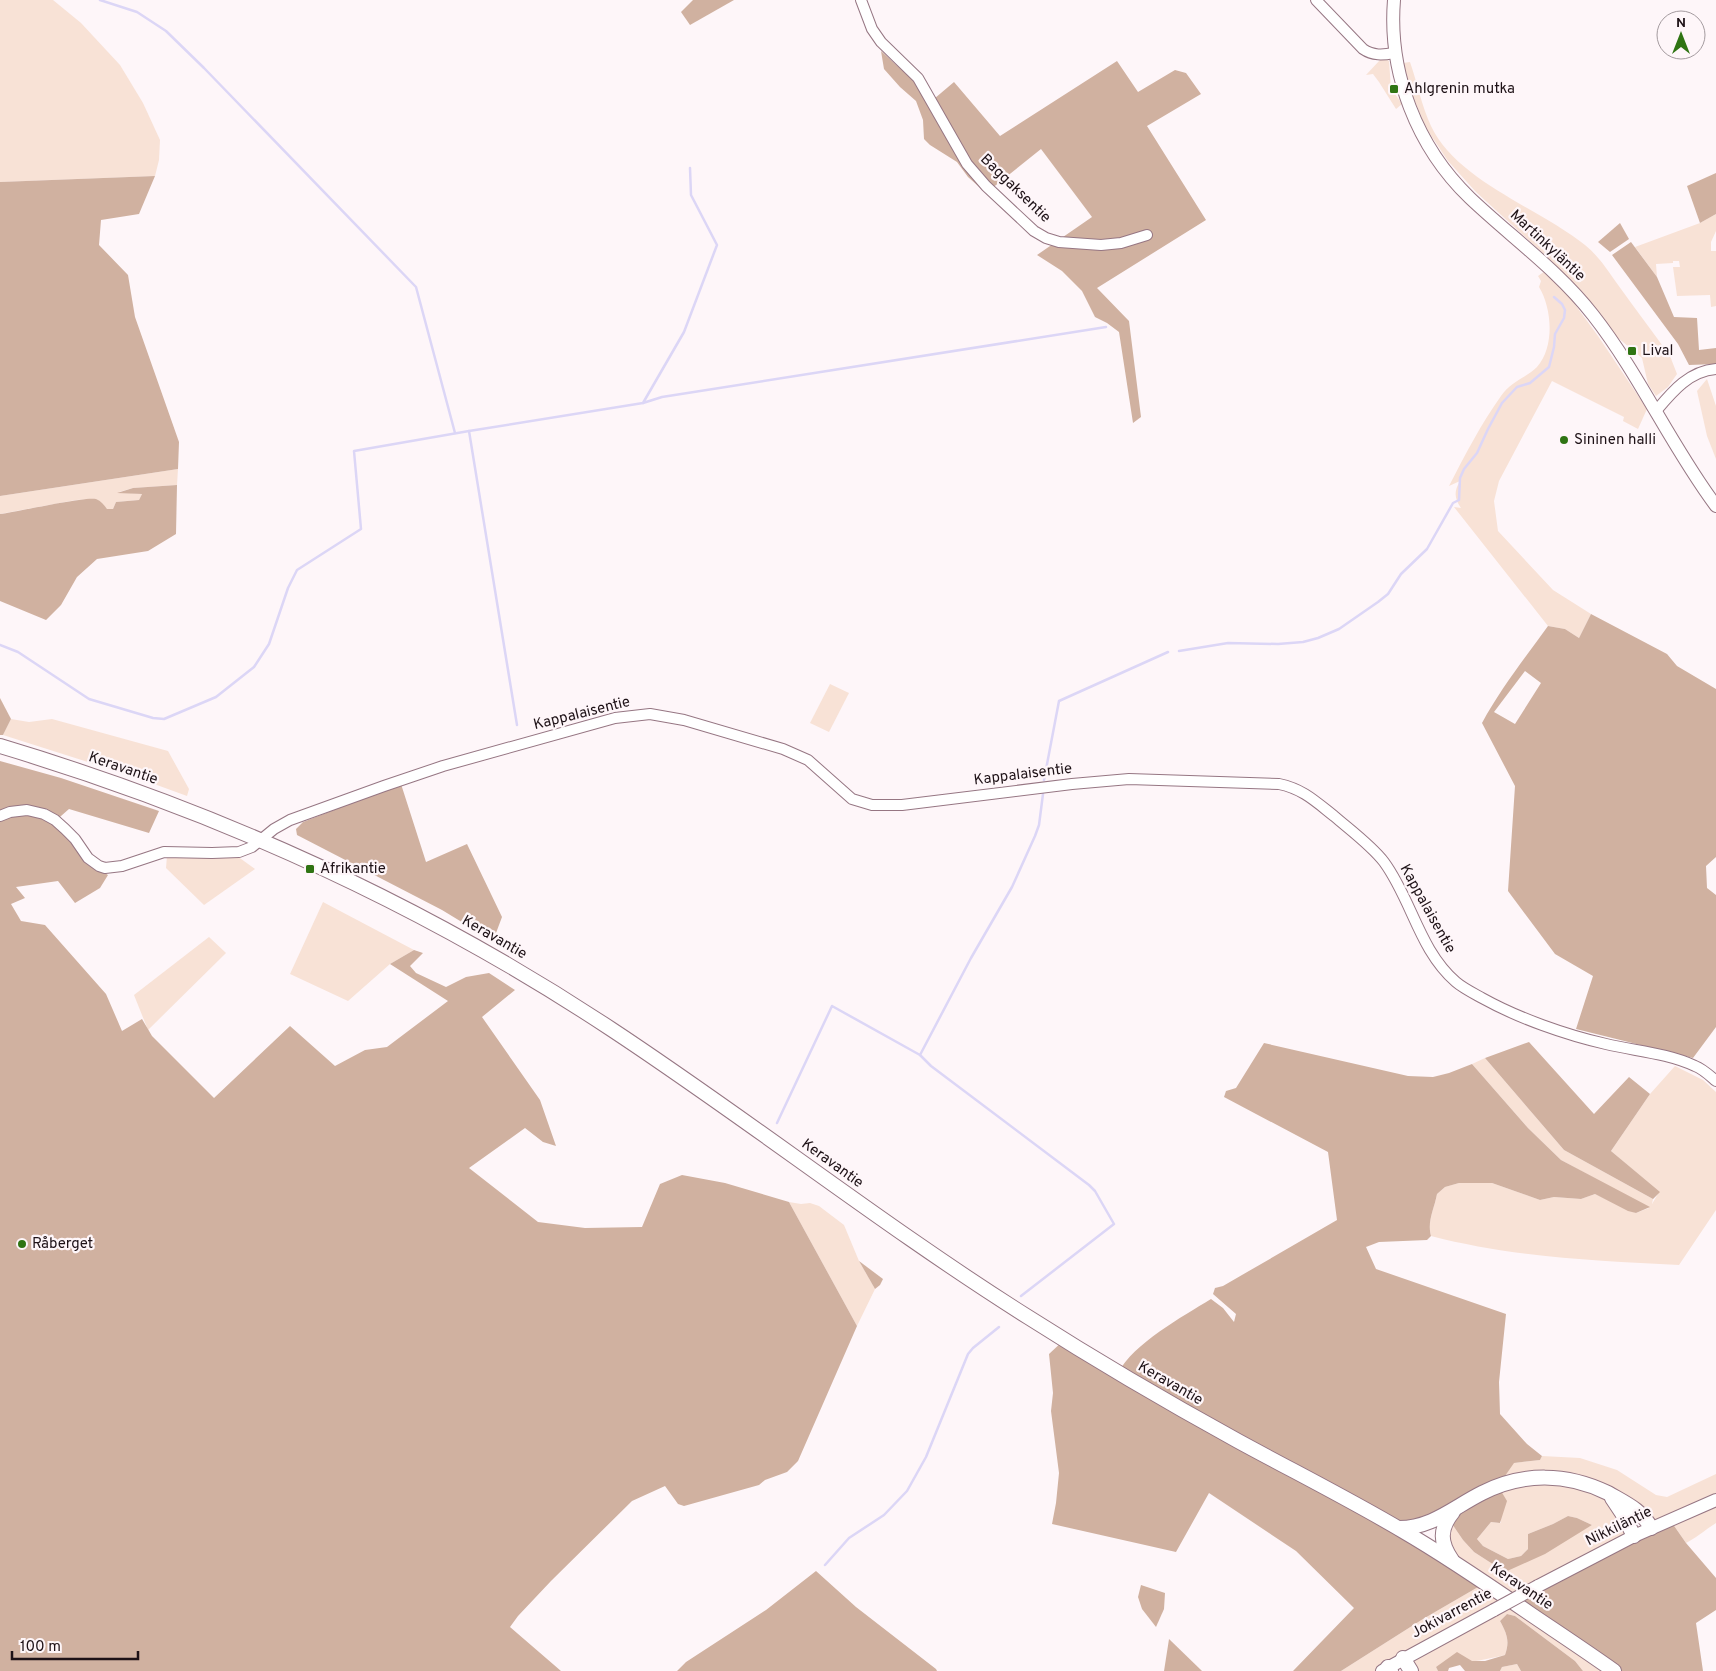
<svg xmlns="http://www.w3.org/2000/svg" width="1716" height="1671" font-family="Overpass,sans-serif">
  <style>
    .green { fill: #f8e2d6 }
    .forest { fill: #d0b1a0; fill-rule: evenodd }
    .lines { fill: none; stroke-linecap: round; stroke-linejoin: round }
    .stream { stroke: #dcd6f6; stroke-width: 2.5 }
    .minor-casing { stroke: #967683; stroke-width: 12 }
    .tertiary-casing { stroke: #967683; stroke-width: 14 }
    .secondary-casing { stroke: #967683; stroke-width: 16 }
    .minor { stroke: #fff; stroke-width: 10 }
    .tertiary { stroke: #fff; stroke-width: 12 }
    .secondary { stroke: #fff; stroke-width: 14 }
    .tertiary-bridge-casing { stroke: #967683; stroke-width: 14; stroke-linecap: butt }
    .tertiary-bridge { stroke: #fff; stroke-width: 12 }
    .poi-dot { fill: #2f7413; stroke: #fef6f9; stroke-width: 2 }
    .labels { text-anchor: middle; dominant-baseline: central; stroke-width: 4.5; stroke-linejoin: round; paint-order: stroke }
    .poi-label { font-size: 15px; fill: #1e1217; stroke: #fef6f9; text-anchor: start }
    .street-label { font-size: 15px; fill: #1e1217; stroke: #fef6f9 }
  </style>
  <rect width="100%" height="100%" fill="#fef6f9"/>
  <g class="green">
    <polygon points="0,0 53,0 81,23 120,65 143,103 160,140 159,160 155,176 0,182"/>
    <polygon points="1384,58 1389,61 1391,88 1402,104 1396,109 1379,82 1373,74 1366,75 1380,60"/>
    <path d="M1410,62C1417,82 1422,107 1431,126C1457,181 1539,208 1585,245C1600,257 1610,274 1621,289C1637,311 1654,334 1670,356L1677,374L1668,387L1656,396L1648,384L1642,358L1617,337L1580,290L1547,257L1476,192L1448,161L1426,128L1413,97L1403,63Z"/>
    <polygon points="1716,214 1716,231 1711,242 1711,251 1716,251 1716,306 1711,307 1710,295 1677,296 1673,267 1680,267 1679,261 1673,261 1673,263 1656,264 1657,277 1635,247 1700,223"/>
    <path d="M1545,271L1571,299L1598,336L1647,409L1638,429L1623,421L1624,417L1552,381L1499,481L1494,501L1498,531L1553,590L1591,614L1579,638L1565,629L1548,626L1454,507L1461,508C1454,498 1454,491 1460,481L1449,486C1465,455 1481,424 1501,396C1511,381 1526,378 1537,367C1555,347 1552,308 1539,287L1541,281L1538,276Z"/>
    <polygon points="1707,379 1716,406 1716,459 1707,436 1697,391"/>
    <polygon points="178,469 177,485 133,488 119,492 142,494 139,500 116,502 113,509 107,509 95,499 76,500 0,514 0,496"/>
    <polygon points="830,684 849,693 829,732 810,723"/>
    <polygon points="11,719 29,722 52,719 168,751 189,789 187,796 135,777 3,735"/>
    <polygon points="167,856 237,856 255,869 204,905 166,868"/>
    <polygon points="323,902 414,950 390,964 348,1001 290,974"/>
    <polygon points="209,937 226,953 148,1030 134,995"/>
    <path d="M1485,1058L1564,1150L1653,1199L1652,1204L1659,1192L1611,1151L1650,1094L1675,1066L1703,1080L1716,1092V1210L1679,1265C1597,1261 1511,1257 1431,1236C1427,1221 1434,1210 1437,1194L1445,1187L1459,1183H1492L1540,1200L1554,1197L1581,1199L1595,1194L1636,1213L1649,1208L1561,1160L1528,1128L1472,1064Z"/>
    <polygon points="789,1202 801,1204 810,1203 819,1206 844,1225 859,1261 875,1289 857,1326"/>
    <path d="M1542,1456L1580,1458L1617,1470L1656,1495L1667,1497L1716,1474V1500L1712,1502L1716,1507V1523C1708,1528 1693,1540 1686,1543L1670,1520L1651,1528L1609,1493L1634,1536L1515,1603L1603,1671H1583L1575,1661L1515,1616L1507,1614L1500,1621C1507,1634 1510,1641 1505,1655C1482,1661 1459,1663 1436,1667L1438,1671H1411L1403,1659L1391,1671H1341L1423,1619L1485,1583L1444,1549L1448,1518L1463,1540L1474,1552L1505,1572L1592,1525L1577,1518L1568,1516L1553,1524L1528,1534V1549L1521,1556L1508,1559L1483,1546L1477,1539L1491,1522L1501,1523L1497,1486L1513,1463L1540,1460Z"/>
    <polygon points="1517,1664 1521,1671 1500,1671 1502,1667"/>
  </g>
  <g class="forest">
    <polygon points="693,0 734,0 690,25 681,12"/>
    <polygon points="881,51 917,84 928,104 954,82 1000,136 1117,61 1138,92 1175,70 1186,73 1201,94 1147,126 1206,220 1097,288 1129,321 1141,417 1133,423 1119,332 1107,323 1095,317 1082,291 1062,271 1037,255 1092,217 1041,149 986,193 968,177 957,162 930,145 924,139 923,120 916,101 900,87 884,69"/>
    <polygon points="1716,173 1716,214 1700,223 1687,186"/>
    <polygon points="155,176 139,214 101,220 99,245 128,275 135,317 179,442 178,469 0,496 0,182"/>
    <polygon points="1620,223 1629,239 1610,252 1598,242"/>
    <polygon points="1631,242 1657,277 1674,317 1697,318 1699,350 1716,348 1716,364 1689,365 1678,344 1612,255"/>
    <path d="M177,485L176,534L148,551L97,559L77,577L61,605L46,620L0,601V514C17,512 85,496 96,499C101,501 104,505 107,509H113L116,502L139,500L142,494L117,493L133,488Z"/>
    <path d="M1591,614L1667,654L1677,666L1716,689V857L1706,866L1707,888L1716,895V1027L1693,1058L1576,1029L1593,976L1555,954L1508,891L1515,786L1482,723C1501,688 1525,658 1548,626L1565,629L1579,638ZM1525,671L1541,683L1515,724L1494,712Z"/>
    <polygon points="0,698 11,719 3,735 0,735"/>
    <polygon points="0,761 61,778 159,811 149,833 69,809 53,823 67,834 89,863 108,875 100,888 75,903 58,881 16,887 25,898 11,904 21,921 45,925 106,994 122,1031 142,1019 152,1036 214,1098 290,1026 335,1066 365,1050 387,1047 448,1001 390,964 414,950 423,953 410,966 416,973 446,987 466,977 489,973 515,990 482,1017 540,1100 556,1146 543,1142 525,1128 469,1168 538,1222 585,1228 642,1227 660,1184 682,1175 725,1183 789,1202 857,1326 798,1461 787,1472 765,1480 759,1485 684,1506 678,1504 665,1486 632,1501 551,1581 518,1616 510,1627 561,1671 0,1671"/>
    <polygon points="401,784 426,862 467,844 502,917 493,941 442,910 297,835 296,829 303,822"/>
    <polygon points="1529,1042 1594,1114 1629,1077 1650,1094 1611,1151 1660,1192 1653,1199 1564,1150 1485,1058"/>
    <path d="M1264,1043L1408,1076L1433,1077L1449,1073L1472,1064L1528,1128L1561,1160L1650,1207L1636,1213L1628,1211L1595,1194L1581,1199L1554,1197L1540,1200L1492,1183H1459L1445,1187L1437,1194C1434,1210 1427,1221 1431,1236L1427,1240L1379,1242L1366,1247L1376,1269L1506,1314L1499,1382L1500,1414L1527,1444L1542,1456L1540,1460L1514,1463L1498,1486L1507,1501L1500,1523L1491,1522L1477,1539L1483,1546L1508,1559L1521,1556L1528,1549V1534L1553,1524L1568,1516L1577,1518L1592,1525L1545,1554L1505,1572L1474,1552L1463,1540L1448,1518L1400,1528L1485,1583L1423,1619L1341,1671H1293L1354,1608L1296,1551L1209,1493L1176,1552L1052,1524L1056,1503L1059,1473L1051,1411L1053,1393L1049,1354L1064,1340L1118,1373C1134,1343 1182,1317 1211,1299L1223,1308L1234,1322L1236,1314L1213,1294L1215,1288L1223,1286L1337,1220L1328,1152L1224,1097L1226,1091L1236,1088Z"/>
    <polygon points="859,1261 883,1279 880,1285 875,1289"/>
    <polygon points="1670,1520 1686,1543 1716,1578 1716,1610 1696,1623 1703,1671 1614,1671 1515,1603"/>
    <polygon points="816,1571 856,1607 936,1669 937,1671 677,1671 686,1662 766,1610"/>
    <polygon points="1141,1585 1165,1593 1164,1609 1156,1627 1142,1609 1138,1597"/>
    <path d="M1507,1614L1515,1616L1575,1661L1583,1671H1521L1517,1664L1502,1667L1500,1671H1465L1460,1665L1449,1668L1448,1671H1438L1436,1667L1457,1652L1472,1661H1485L1505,1655C1510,1641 1507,1634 1500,1621Z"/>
    <polygon points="1169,1639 1202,1671 1164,1671"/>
  </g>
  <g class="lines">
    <g class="stream">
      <polyline points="100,0 137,12 166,31 204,68 416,287 455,433"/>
      <polyline points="643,403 684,332 717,245 691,195 690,168"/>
      <polyline points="469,431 517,725"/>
      <polyline points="0,645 18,652 89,699 153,718 164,719 216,697 254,667 269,644 288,588 297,570 361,529 354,451 469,431 643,403 662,397 1106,327"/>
      <polyline points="1179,651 1228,643 1278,644 1303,642 1318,638 1339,629 1378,602 1388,594 1401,574 1427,549 1453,503 1459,500 1460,478 1464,469 1477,453 1488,429 1502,403 1517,387 1530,383 1549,367 1554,347 1555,334 1564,318 1565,310 1562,304 1554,297"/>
      <polyline points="1044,780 1059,701 1168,652"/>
      <polyline points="920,1055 971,958 1012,887 1035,836 1039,825 1043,794"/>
      <polyline points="777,1123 832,1006 920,1055 931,1066 1089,1185 1095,1191 1114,1224 1021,1296"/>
      <polyline points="825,1565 849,1538 884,1515 907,1491 926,1457 968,1354 973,1348 999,1327"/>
    </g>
    <g class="minor-casing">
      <g id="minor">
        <polyline points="861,0 872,29 881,42 918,78 967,164 986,186 1034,231 1046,238 1059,242 1101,245 1121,243 1147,235"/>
        <path d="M1316,0L1363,49C1373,56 1383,55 1394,53"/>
        <path d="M1656,411C1672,392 1689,371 1716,369"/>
        <path d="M0,816L10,812L27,810L44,814L55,820L65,829L75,839L88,858L99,866L105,868L122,866L164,852L212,853L239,852L252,847L274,829L290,820L384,786L443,766L615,718L650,714L684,720L783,749L808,760L852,799L872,805H902L1072,784L1129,779L1279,784C1303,789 1315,801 1334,816C1349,829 1372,846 1384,862C1412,900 1419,950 1456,982C1463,988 1473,993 1482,998C1518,1018 1566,1035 1606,1044C1635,1051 1667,1053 1695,1066C1703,1069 1709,1075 1716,1081"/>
      </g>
    </g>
    <g class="tertiary-casing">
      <g id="tertiary">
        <path d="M1394,0C1388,73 1417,147 1470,198C1511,237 1558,270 1593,315C1640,375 1671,446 1716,506"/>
        <polyline points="1538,1586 1634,1536 1716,1500"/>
        <polyline points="1382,1671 1494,1610"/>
      </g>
    </g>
    <g class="secondary-casing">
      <g id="secondary">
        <path d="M0,746C217,811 422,904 611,1029C752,1122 885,1227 1028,1317C1097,1361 1167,1402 1238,1441C1293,1471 1349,1499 1403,1531C1446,1556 1487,1584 1529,1613C1557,1632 1586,1651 1614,1671"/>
        <polyline points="1612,1498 1622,1513 1634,1536"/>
        <path d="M1399,1528C1432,1528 1454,1507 1482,1493C1523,1472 1567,1473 1608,1493C1625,1503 1642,1510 1651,1528"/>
        <path d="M1452,1560C1440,1543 1439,1529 1453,1512"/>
        <polyline points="1403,1658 1411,1671"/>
        <polyline points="1388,1667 1391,1671"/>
      </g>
    </g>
    <use href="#minor" class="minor"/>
    <use href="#tertiary" class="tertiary"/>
    <use href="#secondary" class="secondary"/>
    <g class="tertiary-bridge-casing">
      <polyline id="tertiary-bridge" points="1494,1610 1538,1586"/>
    </g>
    <use href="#tertiary-bridge" class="tertiary-bridge"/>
  </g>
  <g class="poi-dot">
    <rect x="1389" y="84" width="10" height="10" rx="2.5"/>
    <rect x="1627" y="346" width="10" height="10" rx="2.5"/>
    <circle cx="1564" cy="440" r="5"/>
    <rect x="305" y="864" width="10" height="10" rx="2.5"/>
    <circle cx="22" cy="1244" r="5"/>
  </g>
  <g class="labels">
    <g class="poi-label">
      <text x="1404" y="89">Ahlgrenin mutka</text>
      <text x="1642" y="351">Lival</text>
      <text x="1574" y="440">Sininen halli</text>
      <text x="320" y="869">Afrikantie</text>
      <text x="32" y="1244">Råberget</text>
    </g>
    <g class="street-label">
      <text transform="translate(1015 189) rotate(44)">Baggaksentie</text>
      <text transform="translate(1547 246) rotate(43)">Martinkyläntie</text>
      <text transform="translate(582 714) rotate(-14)">Kappalaisentie</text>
      <text transform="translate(123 769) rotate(19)">Keravantie</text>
      <text transform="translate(1023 775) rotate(-7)">Kappalaisentie</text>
      <text transform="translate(1427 909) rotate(61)">Kappalaisentie</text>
      <text transform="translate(494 938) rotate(30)">Keravantie</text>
      <text transform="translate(832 1164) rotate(36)">Keravantie</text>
      <text transform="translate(1170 1384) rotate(30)">Keravantie</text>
      <text transform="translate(1619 1527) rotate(-26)">Nikkiläntie</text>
      <text transform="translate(1521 1587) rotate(34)">Keravantie</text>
      <text transform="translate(1452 1614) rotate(-28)">Jokivarrentie</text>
    </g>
  </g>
  <g transform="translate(1681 35)"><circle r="24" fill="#fef6f9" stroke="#a49b9f"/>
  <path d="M0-4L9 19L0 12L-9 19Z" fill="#2f7413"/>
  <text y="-8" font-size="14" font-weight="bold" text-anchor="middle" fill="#1e1217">N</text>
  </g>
  <path d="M12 1651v8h126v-8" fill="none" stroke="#1e1217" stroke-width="2.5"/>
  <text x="20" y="1651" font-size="15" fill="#1e1217" stroke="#fef6f9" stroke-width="4" paint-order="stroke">100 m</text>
</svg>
